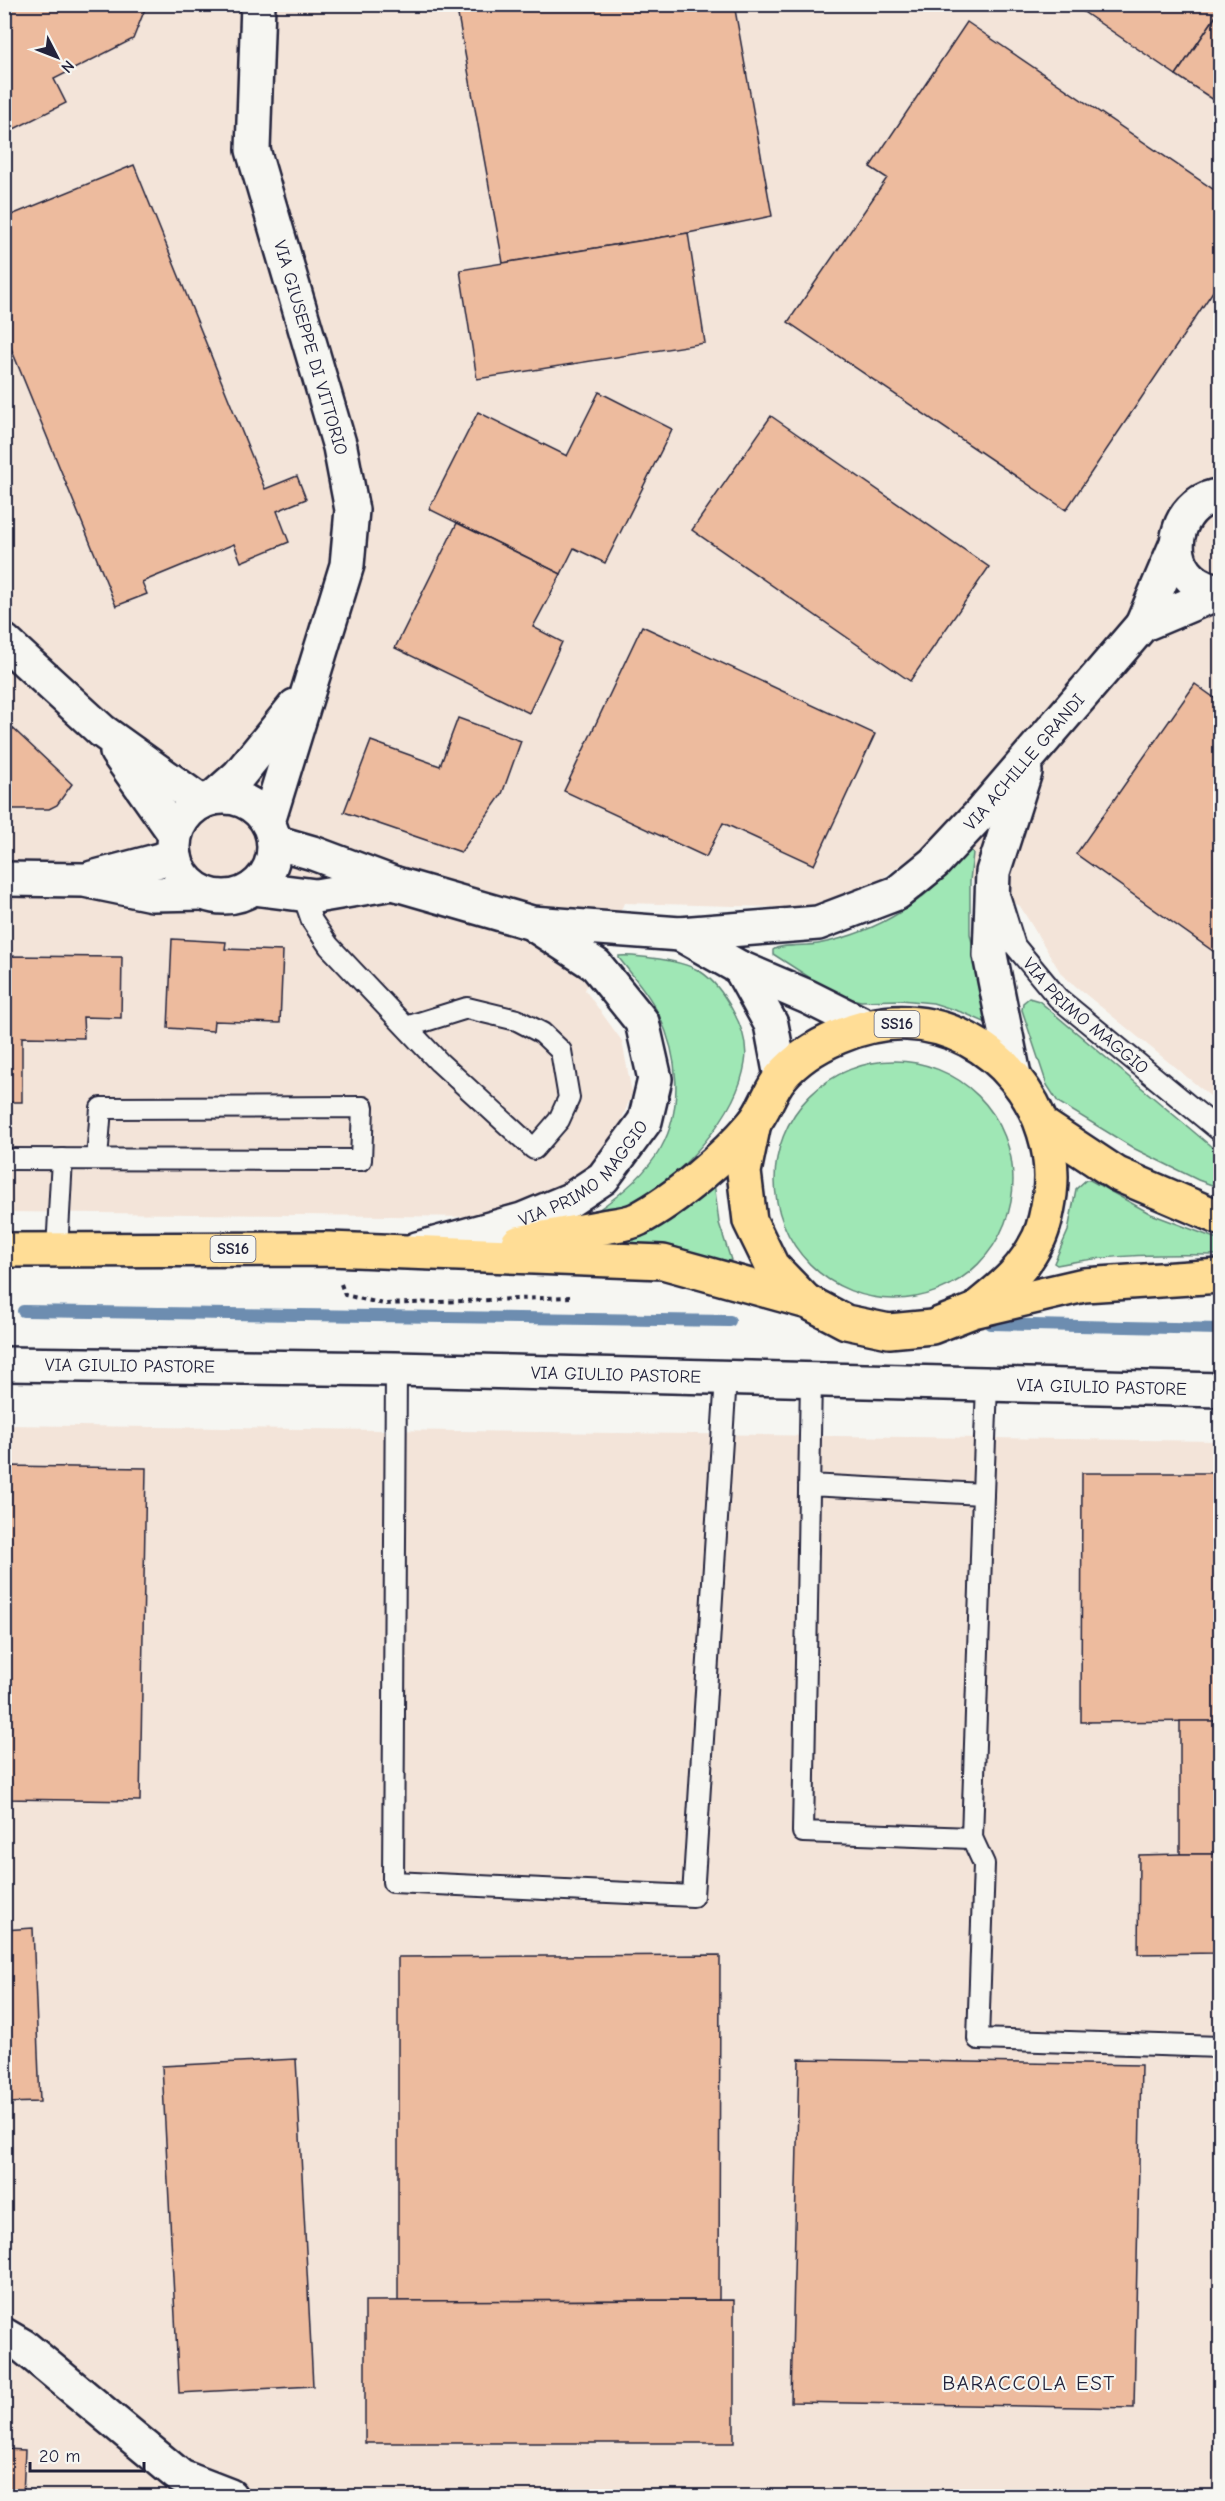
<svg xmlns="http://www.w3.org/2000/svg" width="1225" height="2501" font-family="'Comic Neue',sans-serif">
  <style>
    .built { fill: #f3e4d9 }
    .green { fill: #9fe7b5; stroke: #608478; stroke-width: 1.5 }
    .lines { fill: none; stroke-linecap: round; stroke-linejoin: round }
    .stream { stroke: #6d8db0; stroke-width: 12 }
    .building { fill: #edbb9e; stroke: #22223b; stroke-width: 1.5 }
    .lane-casing { stroke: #22223b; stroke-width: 24 }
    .street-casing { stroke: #22223b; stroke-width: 38 }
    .secondary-casing { stroke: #22223b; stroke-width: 38 }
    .primary-casing { stroke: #22223b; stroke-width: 38 }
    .path { stroke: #22223b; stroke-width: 4; stroke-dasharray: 4.5 4.5; stroke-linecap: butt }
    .lane { stroke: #f6f6f2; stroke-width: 20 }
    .street { stroke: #f6f6f2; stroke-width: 33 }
    .secondary { stroke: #f6f6f2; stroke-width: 33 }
    .primary { stroke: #ffdd96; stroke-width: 33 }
    .labels { text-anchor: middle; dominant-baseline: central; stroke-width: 4.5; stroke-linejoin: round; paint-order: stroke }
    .shield { fill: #f6f6f2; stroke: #626272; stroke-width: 1.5 }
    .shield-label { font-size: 16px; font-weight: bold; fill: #22223b }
    .street-label { font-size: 18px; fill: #22223b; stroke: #f6f6f2 }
    .quarter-label { font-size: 21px; letter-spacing: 1.5px; fill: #22223b; stroke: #f6f6f2 }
  </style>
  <rect width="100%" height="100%" fill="#f6f6f2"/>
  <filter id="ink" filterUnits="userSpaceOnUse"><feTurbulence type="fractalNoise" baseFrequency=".0167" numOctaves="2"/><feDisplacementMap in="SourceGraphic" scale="12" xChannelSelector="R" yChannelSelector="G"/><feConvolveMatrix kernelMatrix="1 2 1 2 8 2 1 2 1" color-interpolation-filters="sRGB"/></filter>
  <g filter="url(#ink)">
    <g class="built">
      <polygon points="5,5 1220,5 1220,1104 1062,975 1020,906 920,851 866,890 808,908 624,903 585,990 622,1041 632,1093 609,1153 553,1192 483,1217 5,1212"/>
      <polygon points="5,1425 1220,1441 1220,2496 5,2496"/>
    </g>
    <g class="green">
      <path d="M967,850H971L973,853L970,881V934L991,1025L964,1013L933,1003L901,1000L861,1001L846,998L832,992L773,954V950C779,944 807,946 818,944C879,932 929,901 967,850Z"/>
      <path d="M619,956C630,955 640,957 651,958C695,963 712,972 733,1011C742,1027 748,1045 745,1063C737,1116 682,1174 638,1200C632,1203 625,1209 618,1211C611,1212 603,1212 595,1212C619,1196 646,1174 661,1148C684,1107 678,1055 659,1015C649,994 633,976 619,958Z"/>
      <polygon points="1029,998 1039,1001 1220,1154 1220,1188 1198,1180 1135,1149 1058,1102 1047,1085 1022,1010 1023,1003"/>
      <circle cx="894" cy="1180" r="119"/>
      <path d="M1086,1180H1090L1151,1214L1220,1240V1255C1167,1254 1109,1254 1057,1265L1054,1263L1068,1231L1076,1189Z"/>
      <polygon points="714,1182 719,1223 731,1260 728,1261 695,1254 620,1246 623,1240"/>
    </g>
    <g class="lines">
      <g class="stream">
        <polyline points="23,1311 730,1321"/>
        <polyline points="991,1324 1220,1329"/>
      </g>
    </g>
    <g class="building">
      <polygon points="4,4 147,4 133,39 54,79 66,103 4,134"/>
      <polygon points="456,4 734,4 772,216 688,233 503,263"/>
      <polygon points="1072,4 1220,4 1220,10 1176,75"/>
      <polygon points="1220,10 1220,104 1176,75"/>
      <polygon points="967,22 1220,194 1220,281 1066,510 788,322 887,178 870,167"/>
      <polygon points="134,165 265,489 297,476 306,499 277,511 289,542 241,562 234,544 142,582 147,594 116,606 4,331 4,218"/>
      <polygon points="688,233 705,343 477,379 460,270"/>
      <polygon points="599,392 672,429 605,563 574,548 561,574 429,509 478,412 567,456"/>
      <polygon points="771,416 989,567 910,681 692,530"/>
      <polygon points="457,523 561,574 533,627 562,642 529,713 395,648"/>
      <polygon points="642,626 875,734 814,865 723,823 706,857 564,791"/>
      <polygon points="1195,684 1220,702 1220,956 1076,854"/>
      <polygon points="458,718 521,741 502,794 461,852 344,812 371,741 440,766"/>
      <polygon points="4,720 72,784 57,805 49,809 4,809"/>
      <polygon points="172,939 226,942 225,949 283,951 280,1023 214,1021 213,1031 168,1028"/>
      <polygon points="4,956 122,957 121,1018 83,1017 84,1038 22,1037 22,1102 4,1102"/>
      <polygon points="4,1466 146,1468 140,1801 4,1799"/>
      <polygon points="1082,1473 1220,1473 1220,1721 1081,1722"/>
      <rect x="1180" y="1721" width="40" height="133"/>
      <polygon points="1180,1854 1220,1854 1220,1953 1138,1954 1139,1855"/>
      <polygon points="33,1928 40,2102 4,2103 4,1930"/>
      <polygon points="720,1955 719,2300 398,2301 398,1957"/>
      <polygon points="296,2059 313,2386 179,2393 162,2066"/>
      <polygon points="799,2059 1141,2065 1134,2408 791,2402"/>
      <polygon points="734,2300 734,2443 365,2443 365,2301"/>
      <polygon points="4,2449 25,2450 23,2496 4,2496"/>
    </g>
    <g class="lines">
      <g class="lane-casing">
        <g id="lane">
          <polyline points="303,895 312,921 329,946 439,1062 534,1149 559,1120 569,1098 561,1051 542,1033 517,1020 467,1008 406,1027"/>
          <path id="s1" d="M1000,898L1015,946L1058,998L1220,1131"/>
          <polyline points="4,1159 361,1160 363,1107 101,1108 97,1159"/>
          <polyline points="57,1250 62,1159"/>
          <polyline points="396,1369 393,1882 693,1896 726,1377"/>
          <polyline points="809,1485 983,1494 972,1838 803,1832 811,1379"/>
          <polyline points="983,1494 987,1384"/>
          <polyline points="972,1838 984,1864 978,2039 1220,2047"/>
        </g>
      </g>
      <g class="street-casing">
        <g id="street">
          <path id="s2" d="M258,4L253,150L340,447L352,510L347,565L268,822"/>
          <path d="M1220,592C1209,589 1199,586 1191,578C1162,551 1182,498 1220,496"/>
          <polyline points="1142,625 1176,545"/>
          <polyline points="4,641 102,731 201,802"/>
          <polyline points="117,752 175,834"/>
          <circle cx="224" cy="847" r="50"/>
          <polyline points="213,798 239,775 295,706"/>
          <path id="s3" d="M275,842L313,853L393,883L532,923L680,934L818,923L897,893L934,863L978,816L1142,625L1220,592"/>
          <polyline points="92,878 175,856"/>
          <polyline points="4,879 84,880 152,894 204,893"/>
          <polyline points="253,888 316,896 393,883"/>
          <polyline points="680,934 740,968 808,997 866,1026"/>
          <polyline points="740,968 771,1024 781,1077"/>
          <polyline points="1014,1075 990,955 993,872 1025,772"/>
          <path id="s4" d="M417,1249L522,1220L570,1200L603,1178L645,1121L655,1079L642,1022L596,965L536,926"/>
          <path id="s5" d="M4,1364L396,1369L1220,1390"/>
        </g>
      </g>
      <g class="secondary-casing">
        <polyline id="secondary" points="4,2335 23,2346 181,2477 230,2496"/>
      </g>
      <g class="primary-casing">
        <g id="primary">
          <polyline points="754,1123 744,1172 750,1221 772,1266 806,1301"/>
          <polyline points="1043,1125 1117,1174 1220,1218"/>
          <path d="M518,1243C546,1238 575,1232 603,1227C614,1225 629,1224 638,1219C676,1199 725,1157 753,1124C765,1110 770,1090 781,1077C809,1044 864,1021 907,1023C994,1027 1060,1109 1050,1194C1048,1208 1045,1225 1039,1238C1024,1269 1006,1284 980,1305"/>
          <polyline points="4,1250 329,1249 663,1262 808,1302 846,1322 889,1331 932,1327 973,1311 1084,1285 1220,1276"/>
        </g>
      </g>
      <polyline class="path" points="341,1284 345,1295 384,1304 570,1297"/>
      <use href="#lane" class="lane"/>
      <use href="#street" class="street"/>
      <use href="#secondary" class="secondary"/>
      <use href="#primary" class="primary"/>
    </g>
  </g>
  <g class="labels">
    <g class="shield">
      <rect x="874.5" y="1011" width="45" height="26" rx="4.5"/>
      <rect x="210.5" y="1236" width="45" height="26" rx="4.5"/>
    </g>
    <g class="shield-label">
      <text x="897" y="1024">SS16</text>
      <text x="233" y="1249">SS16</text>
    </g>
    <g class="street-label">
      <text stroke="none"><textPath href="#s2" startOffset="352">VIA GIUSEPPE DI VITTORIO</textPath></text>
      <text stroke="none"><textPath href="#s3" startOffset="824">VIA ACHILLE GRANDI</textPath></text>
      <text stroke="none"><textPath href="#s1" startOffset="150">VIA PRIMO MAGGIO</textPath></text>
      <text stroke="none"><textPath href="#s4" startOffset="188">VIA PRIMO MAGGIO</textPath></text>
      <text stroke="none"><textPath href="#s5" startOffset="126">VIA GIULIO PASTORE</textPath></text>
      <text stroke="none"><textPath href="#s5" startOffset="612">VIA GIULIO PASTORE</textPath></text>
      <text stroke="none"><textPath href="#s5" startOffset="1098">VIA GIULIO PASTORE</textPath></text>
    </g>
    <g class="quarter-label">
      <text x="1029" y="2383">BARACCOLA EST</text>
    </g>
  </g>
  <rect width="1225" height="2501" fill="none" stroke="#f6f6f2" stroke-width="24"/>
  <rect x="12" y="12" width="1201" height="2477" fill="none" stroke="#22223b" stroke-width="2" filter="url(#ink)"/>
  <g transform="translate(57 57) rotate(132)" stroke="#f6f6f2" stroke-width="4.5" paint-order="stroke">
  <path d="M0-4.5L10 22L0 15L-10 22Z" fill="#22223b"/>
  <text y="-9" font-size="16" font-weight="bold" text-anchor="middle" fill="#22223b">N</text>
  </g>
  <path d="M30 2462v9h114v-9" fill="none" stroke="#22223b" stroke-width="3"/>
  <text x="39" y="2462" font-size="18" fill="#22223b" stroke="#f6f6f2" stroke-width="4.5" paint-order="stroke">20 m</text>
</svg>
